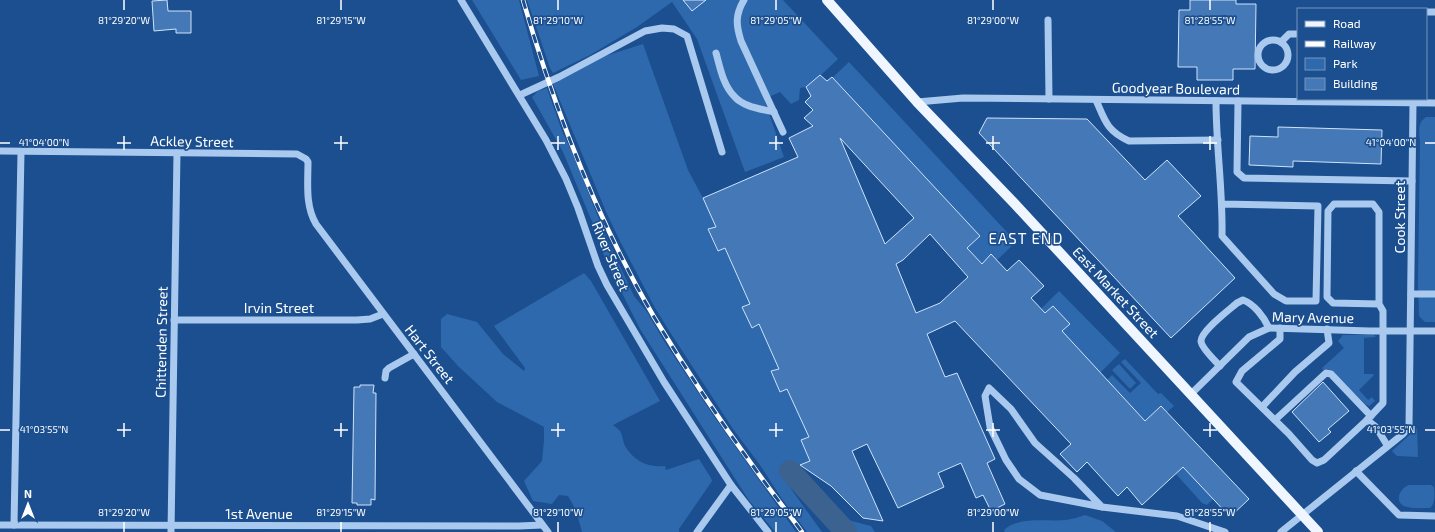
<svg xmlns="http://www.w3.org/2000/svg" width="1435" height="532" font-family="'Exo 2',sans-serif">
  <style>
    .green { fill: #2e69ad }
    .lines { fill: none; stroke-linecap: round; stroke-linejoin: round }
    .river { stroke: #3c6290; stroke-width: 22 }
    .building { fill: #4478b7; stroke: #cfe3fa; fill-rule: evenodd }
    .minor { stroke: #a9c9ee; stroke-width: 7 }
    .major { stroke: #f0f6ff; stroke-width: 10 }
    .rail-casing { stroke: #fff; stroke-width: 4.5 }
    .rail { stroke: #1b4f8f; stroke-width: 3; stroke-dasharray: 9; stroke-linecap: butt }
    .ticks { fill: none; stroke: #fff; stroke-width: 1.5 }
    .labels { text-anchor: middle; dominant-baseline: central; stroke-width: 3.5; stroke-linejoin: round; paint-order: stroke }
    .street-label { font-size: 14px; fill: #fff; stroke: #1b4f8f }
    .neighbourhood-label { font-size: 15px; letter-spacing: 1px; fill: #fff; stroke: #1b4f8f }
    .ticks-label { font-size: 10px; text-anchor: middle; fill: #fff; stroke: #1b4f8f; stroke-width: 3.5; stroke-linejoin: round; paint-order: stroke }
  </style>
  <rect width="100%" height="100%" fill="#1b4f8f"/>
  <g class="green">
    <polygon points="472,0 519,0 539,76 521,80"/>
    <polygon points="527,0 783,0 838,59 821,75 820,75 806,87 800,88 799,100 791,104 780,92 764,99 784,157 745,172 697,39 672,2 637,27 590,55 553,73 550,68"/>
    <polygon points="643,44 688,170 703,198 716,227 708,230 717,251 725,248 750,304 742,307 752,328 759,324 779,369 771,372 780,392 787,389 809,437 801,440 810,461 781,475 822,532 807,532 782,499 760,465 733,429 668,329 655,308 621,243 607,214 553,84 605,56"/>
    <polygon points="849,62 1016,242 997,260 991,254 982,264 967,248 980,236 832,78"/>
    <polygon points="547,88 562,131 573,154 604,232 634,296 647,312 664,341 713,415 796,532 775,532 748,499 640,329 605,259 600,241 563,152 532,97 538,91"/>
    <path d="M1426,117H1435V322H1425L1419,316L1418,281L1420,142C1419,132 1417,123 1426,117Z"/>
    <path d="M584,273L591,281L660,401L613,425C615,427 619,429 620,431C623,436 623,442 625,446C634,461 648,468 665,466L666,470L699,459L711,478L712,481L679,529V532H582L576,510L568,496L559,495L552,504L533,501L524,481L542,461L544,440V427L497,402L458,366L441,347V319L447,314L477,322L503,354L524,371L525,368L494,326Z"/>
    <polygon points="1059,291 1120,353 1100,373 1062,331 1070,324 1053,306 1045,313 1041,309"/>
    <polygon points="1343,335 1374,335 1376,337 1364,338 1364,374 1373,374 1374,375 1359,390 1368,400 1372,397 1375,401 1369,406 1365,404 1333,371 1327,369 1323,370 1322,368 1344,348 1338,341"/>
    <polygon points="1125,359 1158,394 1161,393 1174,406 1167,412 1161,406 1145,421 1107,380 1112,375 1130,393 1141,383 1121,362"/>
    <polygon points="1119,364 1136,383 1130,389 1112,370"/>
    <polygon points="1417,428 1418,457 1397,456 1392,451"/>
    <polygon points="1183,467 1213,499 1207,505 1202,503 1176,474"/>
    <path d="M1409,485H1431L1434,487C1435,494 1435,505 1430,508C1422,508 1411,509 1404,506C1394,501 1400,488 1409,485Z"/>
    <path d="M1085,515L1102,521L1116,532H1166H1005L1004,530C1018,516 1048,522 1066,520C1073,519 1079,517 1085,515Z"/>
    <polygon points="848,520 871,526 875,532 852,532"/>
  </g>
  <g class="lines">
    <polyline class="river" points="790,471 846,532"/>
  </g>
  <g class="building">
    <polygon points="167,0 168,11 191,11 191,33 176,33 176,29 154,31 152,1"/>
    <polygon points="683,0 706,0 692,11"/>
    <polygon points="1190,0 1236,0 1236,4 1256,4 1255,69 1233,69 1233,80 1197,80 1197,67 1178,67 1179,10 1190,10"/>
    <path d="M820,75L827,81L832,77L980,236L967,248L982,264L991,254L1007,271L1019,260L1044,286L1031,298L1045,313L1053,306L1070,324L1062,331L1145,421L1161,406L1249,499L1230,517L1183,467L1142,505L1127,487L1118,496L1087,462L1077,472L1060,454L1071,444L955,321L927,334L945,377L957,373L995,459L987,463L1005,504L991,511L983,495L976,498L961,463L938,473L944,487L898,508L867,444L852,451L883,521L863,518L831,486L800,465L810,461L801,440L809,437L787,389L780,392L771,371L779,369L759,324L752,328L742,307L750,304L725,248L718,251L708,229L716,227L703,198L798,157L789,138L813,126L804,118L813,110L805,102L811,96L806,87ZM840,138L914,218L885,244ZM930,234L968,277L940,303L916,313L896,264L903,260Z"/>
    <polygon points="987,118 1087,119 1145,180 1167,160 1201,196 1178,216 1235,278 1171,338 979,133"/>
    <polygon points="1278,127 1382,130 1381,164 1293,161 1293,167 1249,165 1250,136 1278,137"/>
    <polygon points="1323,382 1349,411 1328,429 1331,432 1319,442 1292,412"/>
    <polygon points="360,385 374,385 373,393 376,393 375,500 371,499 371,505 357,505 357,503 352,503 354,387 360,387"/>
  </g>
  <g class="lines">
    <g class="minor">
      <polyline points="461,0 546,140 566,179 578,208 598,266 607,285 664,382 731,485 768,532"/>
      <path d="M744,0C735,15 736,25 741,41L783,132"/>
      <polyline points="1426,12 1435,12"/>
      <polyline points="1048,20 1049,99"/>
      <circle cx="1273" cy="55" r="15"/>
      <polyline points="1281,42 1289,34 1298,34"/>
      <path d="M716,53C720,67 723,85 734,96C743,107 761,109 774,112"/>
      <polyline points="520,95 559,77 645,31 662,28 674,29 687,36 722,152"/>
      <path d="M1096,100C1105,121 1107,131 1129,141L1218,140"/>
      <path d="M1216,101C1216,146 1223,191 1222,236L1274,294L1286,301H1316L1318,206L1222,204"/>
      <polyline points="1238,101 1237,172 1244,178 1412,181"/>
      <polyline points="917,102 963,98 1435,103"/>
      <path d="M0,151L297,154L306,159L308,162C308,183 305,205 316,224L548,532"/>
      <polyline points="1411,294 1435,294"/>
      <polyline points="174,320 357,320 370,319 383,314"/>
      <polyline points="1280,328 1280,339 1242,371 1236,382 1289,434 1312,460 1317,463 1324,460 1367,420 1376,427 1387,445"/>
      <path d="M1220,366C1215,361 1201,347 1201,341C1201,331 1229,310 1237,303L1243,300C1254,304 1264,317 1269,328"/>
      <polyline points="385,378 386,371 389,368 414,354"/>
      <polyline points="1191,394 1249,337 1269,328 1370,331 1435,331"/>
      <polyline points="1262,407 1295,372 1329,343 1327,329"/>
      <polyline points="1275,420 1326,373 1331,374 1371,416"/>
      <polyline points="1367,420 1383,403 1383,311 1379,304 1333,303 1327,297 1328,211 1334,204 1373,204 1379,212 1379,304"/>
      <polyline points="1356,471 1399,515 1435,516"/>
      <polyline points="1102,507 1074,478 1035,443 1011,409 989,388 985,396 990,427 1006,460 1019,479 1040,495 1102,507 1177,516 1225,532"/>
      <polyline points="0,525 519,526 542,525"/>
      <polyline points="14,525 21,152"/>
      <polyline points="171,532 177,153"/>
      <polyline points="697,532 731,485"/>
      <polyline points="1281,532 1403,434 1409,427 1413,103"/>
    </g>
    <polyline class="major" points="827,0 917,102 1014,203 1318,532"/>
    <g class="rail-casing">
      <path id="rail" d="M523,0C555,110 596,218 654,317C685,368 718,418 753,466C769,489 786,510 802,532"/>
    </g>
    <use href="#rail" class="rail"/>
  </g>
  <path class="ticks" d="M124,0V10M341,0V10M558,0V10M776,0V10M993,0V10M1210,0V10M124,136V150M341,136V150M558,136V150M776,136V150M993,136V150M1210,136V150M0,143H10M117,143H131M334,143H348M551,143H565M769,143H783M986,143H1000M1203,143H1217M1425,143H1435M124,423V437M341,423V437M558,423V437M776,423V437M993,423V437M1210,423V437M0,430H10M117,430H131M334,430H348M551,430H565M769,430H783M986,430H1000M1203,430H1217M1425,430H1435M124,522V532M341,522V532M558,522V532M776,522V532M993,522V532M1210,522V532"/>
  <g class="labels">
    <g class="street-label">
      <text transform="translate(1176 88) rotate(1)">Goodyear Boulevard</text>
      <text transform="translate(192 141) rotate(1)">Ackley Street</text>
      <text transform="translate(1399 217) rotate(-90)">Cook Street</text>
      <text transform="translate(611 256) rotate(67)">River Street</text>
      <text transform="translate(1116 292) rotate(47)">East Market Street</text>
      <text x="279" y="307">Irvin Street</text>
      <text transform="translate(1313 317) rotate(1)">Mary Avenue</text>
      <text transform="translate(161 342) rotate(-89)">Chittenden Street</text>
      <text transform="translate(430 354) rotate(52)">Hart Street</text>
      <text x="259" y="513">1st Avenue</text>
    </g>
    <g class="neighbourhood-label">
      <text x="1026" y="238">EAST END</text>
    </g>
  </g>
  <g class="ticks-label">
    <text x="124" y="24">81°29'20"W</text>
    <text x="341" y="24">81°29'15"W</text>
    <text x="558" y="24">81°29'10"W</text>
    <text x="776" y="24">81°29'05"W</text>
    <text x="993" y="24">81°29'00"W</text>
    <text x="1210" y="24">81°28'55"W</text>
    <text x="44" y="146">41°04'00"N</text>
    <text x="1391" y="146">41°04'00"N</text>
    <text x="44" y="433">41°03'55"N</text>
    <text x="1391" y="433">41°03'55"N</text>
    <text x="124" y="516">81°29'20"W</text>
    <text x="341" y="516">81°29'15"W</text>
    <text x="558" y="516">81°29'10"W</text>
    <text x="776" y="516">81°29'05"W</text>
    <text x="993" y="516">81°29'00"W</text>
    <text x="1210" y="516">81°28'55"W</text>
  </g>
  <rect x="1297" y="8" width="130" height="92" fill="#1b4f8f" stroke="#7695bc"/>
  <rect x="1305" y="21" width="20" height="6" fill="#f0f6ff" stroke="#7695bc"/>
  <text x="1333" y="28" font-size="12" fill="#ffffff">Road</text>
  <rect x="1305" y="41" width="20" height="6" fill="#ffffff" stroke="#7695bc"/>
  <text x="1333" y="48" font-size="12" fill="#ffffff">Railway</text>
  <rect x="1305" y="58" width="20" height="12" fill="#2e69ad" stroke="#7695bc"/>
  <text x="1333" y="68" font-size="12" fill="#ffffff">Park</text>
  <rect x="1305" y="78" width="20" height="12" fill="#4478b7" stroke="#7695bc"/>
  <text x="1333" y="88" font-size="12" fill="#ffffff">Building</text>
  <g transform="translate(28 504)" stroke="#1b4f8f" stroke-width="3" paint-order="stroke">
  <path d="M0-3L7 15L0 10L-7 15Z" fill="#ffffff"/>
  <text y="-6" font-size="11" font-weight="bold" text-anchor="middle" fill="#ffffff">N</text>
  </g>
</svg>
